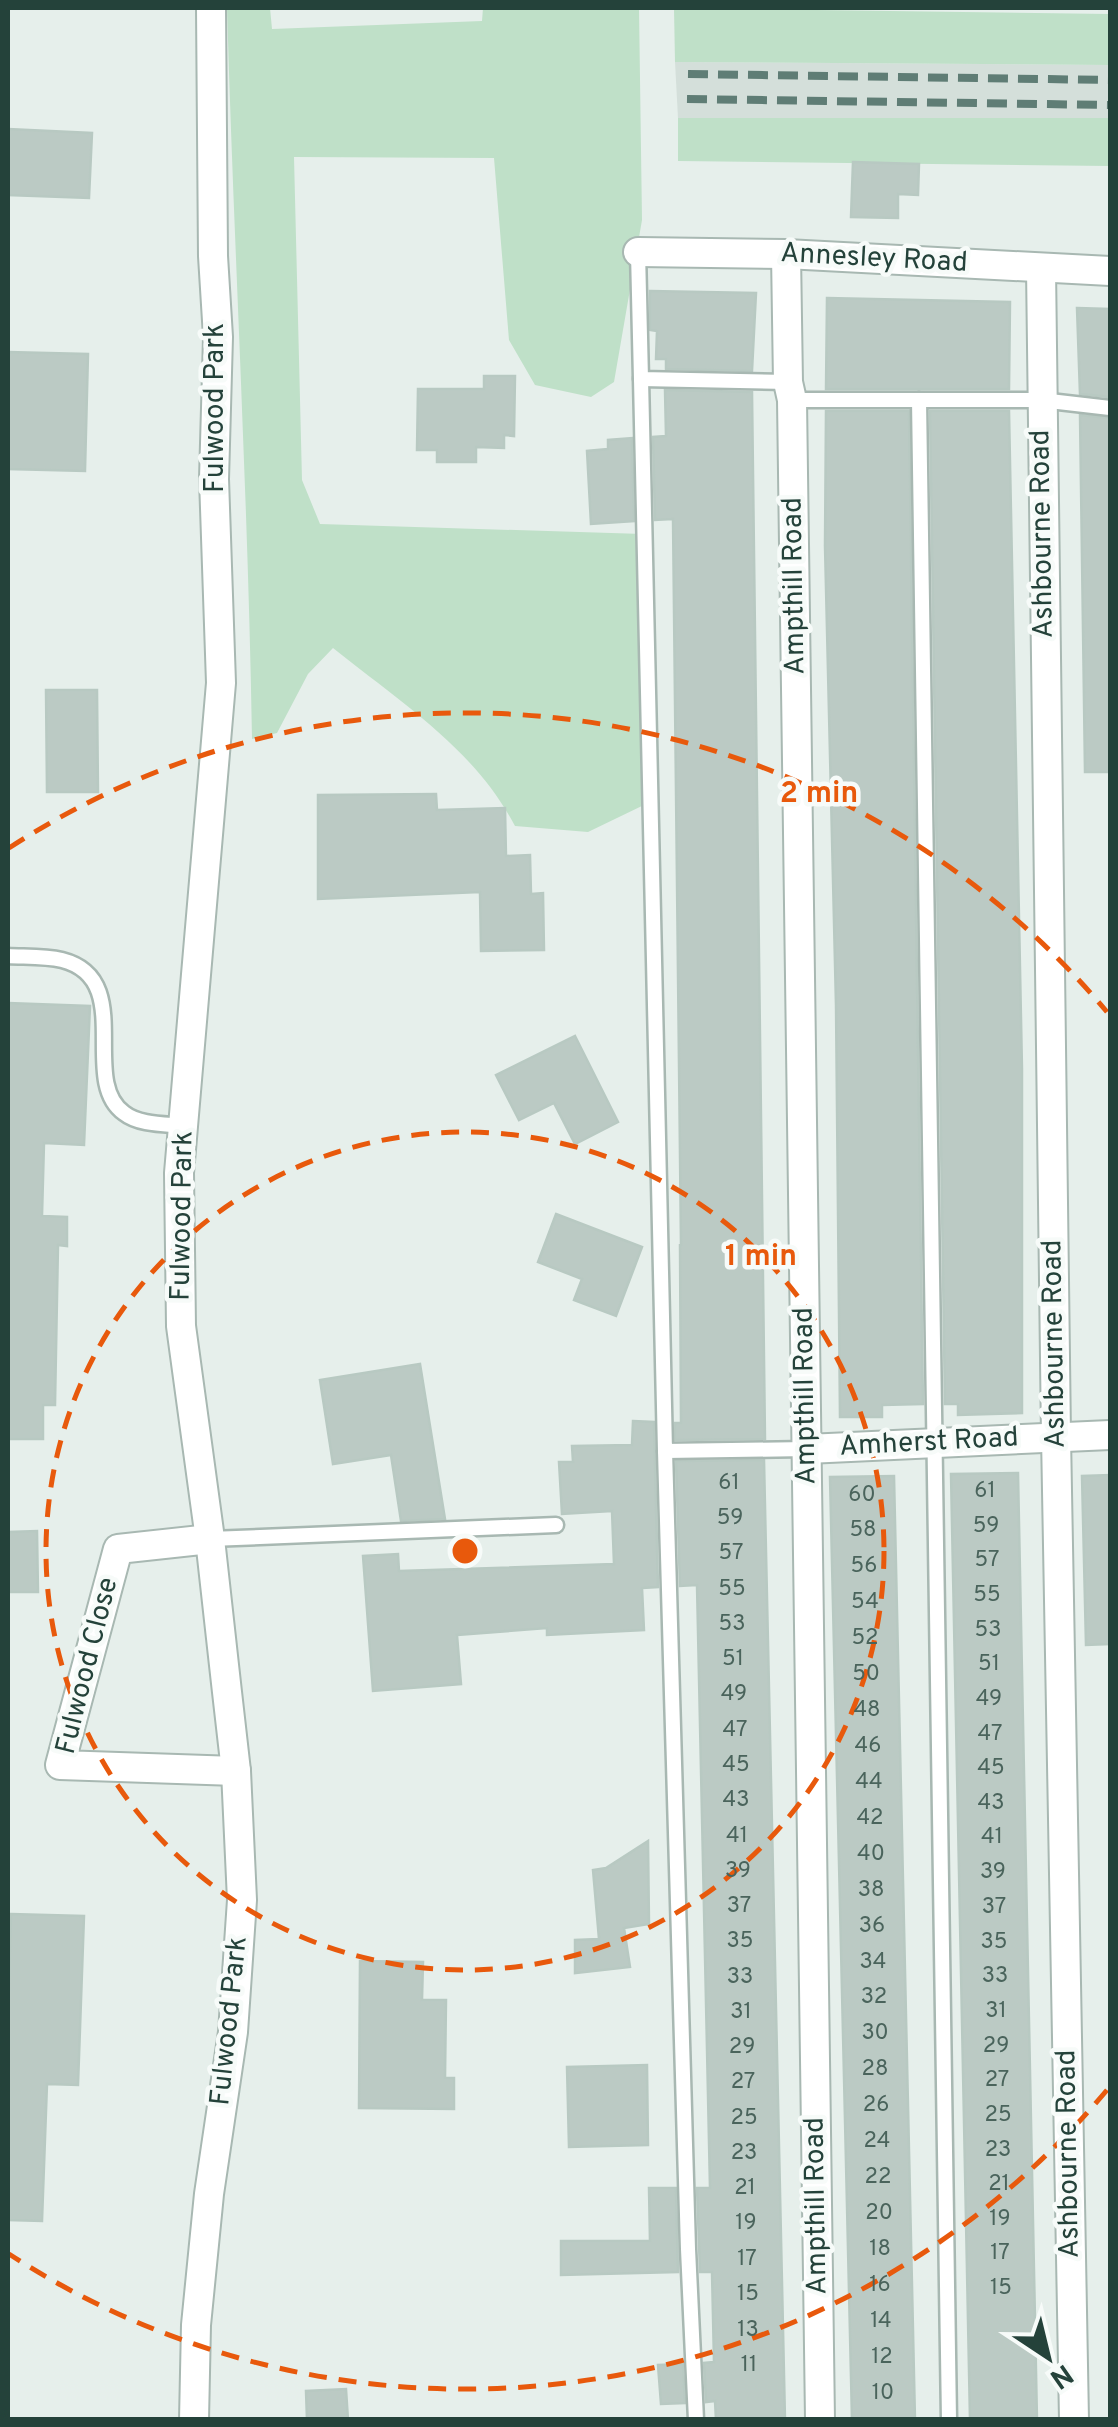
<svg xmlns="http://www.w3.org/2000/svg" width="1118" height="2427" font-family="Overpass,sans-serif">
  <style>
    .built { fill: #d4dfda }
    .green { fill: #bfe0c8 }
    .building { fill: #bbcac4; stroke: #b8c9c2; stroke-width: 2.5 }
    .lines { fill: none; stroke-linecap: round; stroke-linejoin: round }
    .service-casing { stroke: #a8b8b2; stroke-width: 19 }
    .minor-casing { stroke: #a8b8b2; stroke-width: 32 }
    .service { stroke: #fff; stroke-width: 14 }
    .minor { stroke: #fff; stroke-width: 28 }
    .rail { stroke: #5f7d75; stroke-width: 8; stroke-dasharray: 20 10; stroke-linecap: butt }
    .ring { fill: none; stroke: #e8590c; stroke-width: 5; stroke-dasharray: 18 12 }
    .labels { text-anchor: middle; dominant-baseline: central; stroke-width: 9; stroke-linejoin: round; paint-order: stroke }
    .number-label { font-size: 22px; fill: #4a645c }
    .street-label { font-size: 28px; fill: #24423a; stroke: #f7fbf9 }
    .centre { fill: #e8590c; stroke: #f7fbf9; stroke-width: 5 }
    .ring-label { font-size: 30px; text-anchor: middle; font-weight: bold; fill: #e8590c; stroke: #f7fbf9; stroke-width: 9; stroke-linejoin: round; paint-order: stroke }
  </style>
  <rect width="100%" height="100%" fill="#e6efeb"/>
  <polygon class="built" points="675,62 1110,65 1110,118 678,118"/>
  <g class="green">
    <path d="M227,8H270L272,29L482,21L483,8H639L642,220L614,382L591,397L535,385L509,340L494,158L294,157L302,480L320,524L643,534L646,804L588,832L515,826C474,748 400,702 333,648L308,674L277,733L252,739C248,495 234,251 227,8Z"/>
    <polygon points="674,8 1110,14 1110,65 675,62"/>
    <polygon points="678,118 1110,118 1110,166 678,161"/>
  </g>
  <g class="building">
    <polygon points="8,129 92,133 89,198 8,195"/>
    <polygon points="853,162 919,164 918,195 898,194 898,218 851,217"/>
    <polygon points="650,291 756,293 752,371 666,369 666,359 656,359 657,331 650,330"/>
    <polygon points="827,298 1010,302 1009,389 826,389"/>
    <polygon points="1077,308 1110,309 1110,397 1080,394"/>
    <polygon points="8,352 88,354 85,471 8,469"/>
    <polygon points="484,376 515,376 514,436 504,435 504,448 476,447 476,462 437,462 437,450 417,450 418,389 484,389"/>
    <polygon points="665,390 752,392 765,1439 675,1440 675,1423 681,1423 680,1244 681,1246 673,519 655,520 653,437 666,436"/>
    <polygon points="826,411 909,411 923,1404 882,1405 882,1417 840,1417 836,1005 825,546"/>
    <polygon points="930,411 1009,411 1022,1069 1022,1413 958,1415 958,1404 945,1404"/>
    <polygon points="1080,415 1110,418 1110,772 1085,772"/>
    <polygon points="632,438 634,521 591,524 587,451 608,449 608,440"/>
    <polygon points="46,690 97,690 98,792 47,792"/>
    <polygon points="436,794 437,810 505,808 506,856 530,855 531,894 543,893 544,950 481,951 480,892 318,899 318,795"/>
    <polygon points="8,1003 90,1006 84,1145 44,1143 42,1216 67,1217 67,1246 58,1245 55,1405 43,1405 43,1439 8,1439"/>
    <polygon points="575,1036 618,1122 575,1144 554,1103 519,1120 496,1075"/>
    <polygon points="556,1214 642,1247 616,1316 574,1300 582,1279 538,1262"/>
    <polygon points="420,1364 445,1519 401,1521 391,1455 333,1464 320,1380"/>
    <polygon points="633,1421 654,1422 658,1587 642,1588 644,1630 547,1635 547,1628 457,1635 461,1684 373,1691 363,1556 398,1554 399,1571 614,1564 612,1511 562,1514 559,1462 573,1462 572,1446 632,1445"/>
    <polygon points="764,1460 785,2420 716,2420 715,2401 706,2402 704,2363 714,2362 712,2272 700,2272 697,2188 710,2188 697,1585 680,1586 676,1461"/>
    <polygon points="1018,1473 1037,2420 970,2420 951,1474"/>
    <polygon points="1110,1475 1110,1644 1086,1645 1082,1476"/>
    <polygon points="894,1476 915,2420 852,2420 830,1477"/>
    <polygon points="37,1531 38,1592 8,1592 8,1532"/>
    <polygon points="648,1841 649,1924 624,1928 630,1967 575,1973 575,1940 599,1939 593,1870 606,1868"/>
    <polygon points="11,1914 84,1916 78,2085 47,2084 42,2221 8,2220 8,2018"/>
    <polygon points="360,1961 423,1962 422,2000 446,2000 445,2078 454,2078 454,2109 359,2108"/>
    <polygon points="647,2065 648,2145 569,2147 567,2067"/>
    <polygon points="649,2188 676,2188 678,2272 561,2275 561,2241 650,2241"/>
    <polygon points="683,2364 685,2403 661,2404 658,2365"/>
    <polygon points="346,2389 348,2420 307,2420 306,2391"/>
  </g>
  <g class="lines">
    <g class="service-casing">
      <g id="service">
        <polyline points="638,252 641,379 788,382"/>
        <polyline points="641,379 665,1451 807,1449"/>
        <polyline points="792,400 1041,400 1110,408"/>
        <polyline points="919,400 949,2420"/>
        <path d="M8,956C25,957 45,956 62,960C137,979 78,1080 124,1113C139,1125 165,1124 184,1126"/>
        <polyline points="665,1451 688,2249 696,2420"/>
        <polyline points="210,1539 556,1525"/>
      </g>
    </g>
    <g class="minor-casing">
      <g id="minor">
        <polyline points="638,252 786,254 1110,271"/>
        <polyline points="786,254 788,382 792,400 820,2420"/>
        <polyline points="1041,268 1056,1436 1074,2420"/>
        <polyline points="807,1449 1110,1435"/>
        <polyline points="210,1539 118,1549 60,1765 236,1771"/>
        <polyline points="194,2420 196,2325 209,2194 233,2032 242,1900 236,1771 227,1692 210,1539 181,1326 179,1173 221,683 214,479 218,337 213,256 211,8"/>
      </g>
    </g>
    <use href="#service" class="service"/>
    <use href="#minor" class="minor"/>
    <g class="rail">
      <polyline points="688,74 1110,80"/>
      <polyline points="687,99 1110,105"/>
    </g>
  </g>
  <g class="ring">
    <circle cx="465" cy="1551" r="419"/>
    <path d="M1107 2090A838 838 0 0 1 9 2254M9 848A838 838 0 0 1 1107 1012"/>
  </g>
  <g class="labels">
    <g class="number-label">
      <text x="729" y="1483">61</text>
      <text x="985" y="1491">61</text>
      <text x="862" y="1495">60</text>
      <text x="730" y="1518">59</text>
      <text x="986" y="1526">59</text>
      <text x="863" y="1530">58</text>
      <text x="731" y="1553">57</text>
      <text x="987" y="1560">57</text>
      <text x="864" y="1566">56</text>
      <text x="732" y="1589">55</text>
      <text x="987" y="1595">55</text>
      <text x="865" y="1602">54</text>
      <text x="732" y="1624">53</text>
      <text x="988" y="1630">53</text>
      <text x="865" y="1638">52</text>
      <text x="733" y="1659">51</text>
      <text x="989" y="1664">51</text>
      <text x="866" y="1674">50</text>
      <text x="734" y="1694">49</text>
      <text x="989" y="1699">49</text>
      <text x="867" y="1710">48</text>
      <text x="735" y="1730">47</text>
      <text x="990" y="1734">47</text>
      <text x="868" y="1746">46</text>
      <text x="736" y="1765">45</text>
      <text x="991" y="1768">45</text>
      <text x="869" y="1782">44</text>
      <text x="736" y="1800">43</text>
      <text x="991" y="1803">43</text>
      <text x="870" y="1818">42</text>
      <text x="737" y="1836">41</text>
      <text x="992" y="1837">41</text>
      <text x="871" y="1854">40</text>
      <text x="738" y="1871">39</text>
      <text x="993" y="1872">39</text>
      <text x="871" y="1890">38</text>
      <text x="739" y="1906">37</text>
      <text x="994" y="1907">37</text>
      <text x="872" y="1926">36</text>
      <text x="740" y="1941">35</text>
      <text x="994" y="1942">35</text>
      <text x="873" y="1962">34</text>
      <text x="995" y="1976">33</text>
      <text x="740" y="1977">33</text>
      <text x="874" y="1997">32</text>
      <text x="996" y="2011">31</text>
      <text x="741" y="2012">31</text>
      <text x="875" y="2033">30</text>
      <text x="996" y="2046">29</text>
      <text x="742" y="2047">29</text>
      <text x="875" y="2069">28</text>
      <text x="997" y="2080">27</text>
      <text x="743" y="2082">27</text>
      <text x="876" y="2105">26</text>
      <text x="998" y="2115">25</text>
      <text x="744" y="2118">25</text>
      <text x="877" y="2141">24</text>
      <text x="998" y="2150">23</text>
      <text x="744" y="2153">23</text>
      <text x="878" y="2177">22</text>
      <text x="999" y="2184">21</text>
      <text x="745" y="2188">21</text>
      <text x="879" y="2213">20</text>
      <text x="1000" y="2219">19</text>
      <text x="746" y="2223">19</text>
      <text x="880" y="2249">18</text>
      <text x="1000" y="2253">17</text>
      <text x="747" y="2259">17</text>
      <text x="880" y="2285">16</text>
      <text x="1001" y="2288">15</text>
      <text x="748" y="2294">15</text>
      <text x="881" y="2321">14</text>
      <text x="748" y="2330">13</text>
      <text x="882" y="2357">12</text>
      <text x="749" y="2365">11</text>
      <text x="883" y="2393">10</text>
    </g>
    <g class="street-label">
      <text transform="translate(874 259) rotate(3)">Annesley Road</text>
      <text transform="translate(216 408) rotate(-90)">Fulwood Park</text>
      <text transform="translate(1043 534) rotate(-91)">Ashbourne Road</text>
      <text transform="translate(795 586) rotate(-91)">Ampthill Road</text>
      <text transform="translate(183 1216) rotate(-89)">Fulwood Park</text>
      <text transform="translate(1055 1344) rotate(-91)">Ashbourne Road</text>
      <text transform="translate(806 1396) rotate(-91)">Ampthill Road</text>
      <text transform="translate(929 1443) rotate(-3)">Amherst Road</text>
      <text transform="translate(88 1666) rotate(-76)">Fulwood Close</text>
      <text transform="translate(230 2021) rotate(-84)">Fulwood Park</text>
      <text transform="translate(1069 2154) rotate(-91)">Ashbourne Road</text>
      <text transform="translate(817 2206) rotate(-91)">Ampthill Road</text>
    </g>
  </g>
  <circle cx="465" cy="1551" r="15" class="centre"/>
  <g class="ring-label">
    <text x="819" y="802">2 min</text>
    <text x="761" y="1265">1 min</text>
  </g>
  <rect width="1118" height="2427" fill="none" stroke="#24423a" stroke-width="20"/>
  <g transform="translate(1048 2357) rotate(145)" stroke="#f7fbf9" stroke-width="8" paint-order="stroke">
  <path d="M0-8L18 38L0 25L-18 38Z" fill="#24423a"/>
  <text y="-15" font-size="28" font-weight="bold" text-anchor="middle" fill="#24423a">N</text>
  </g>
</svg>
